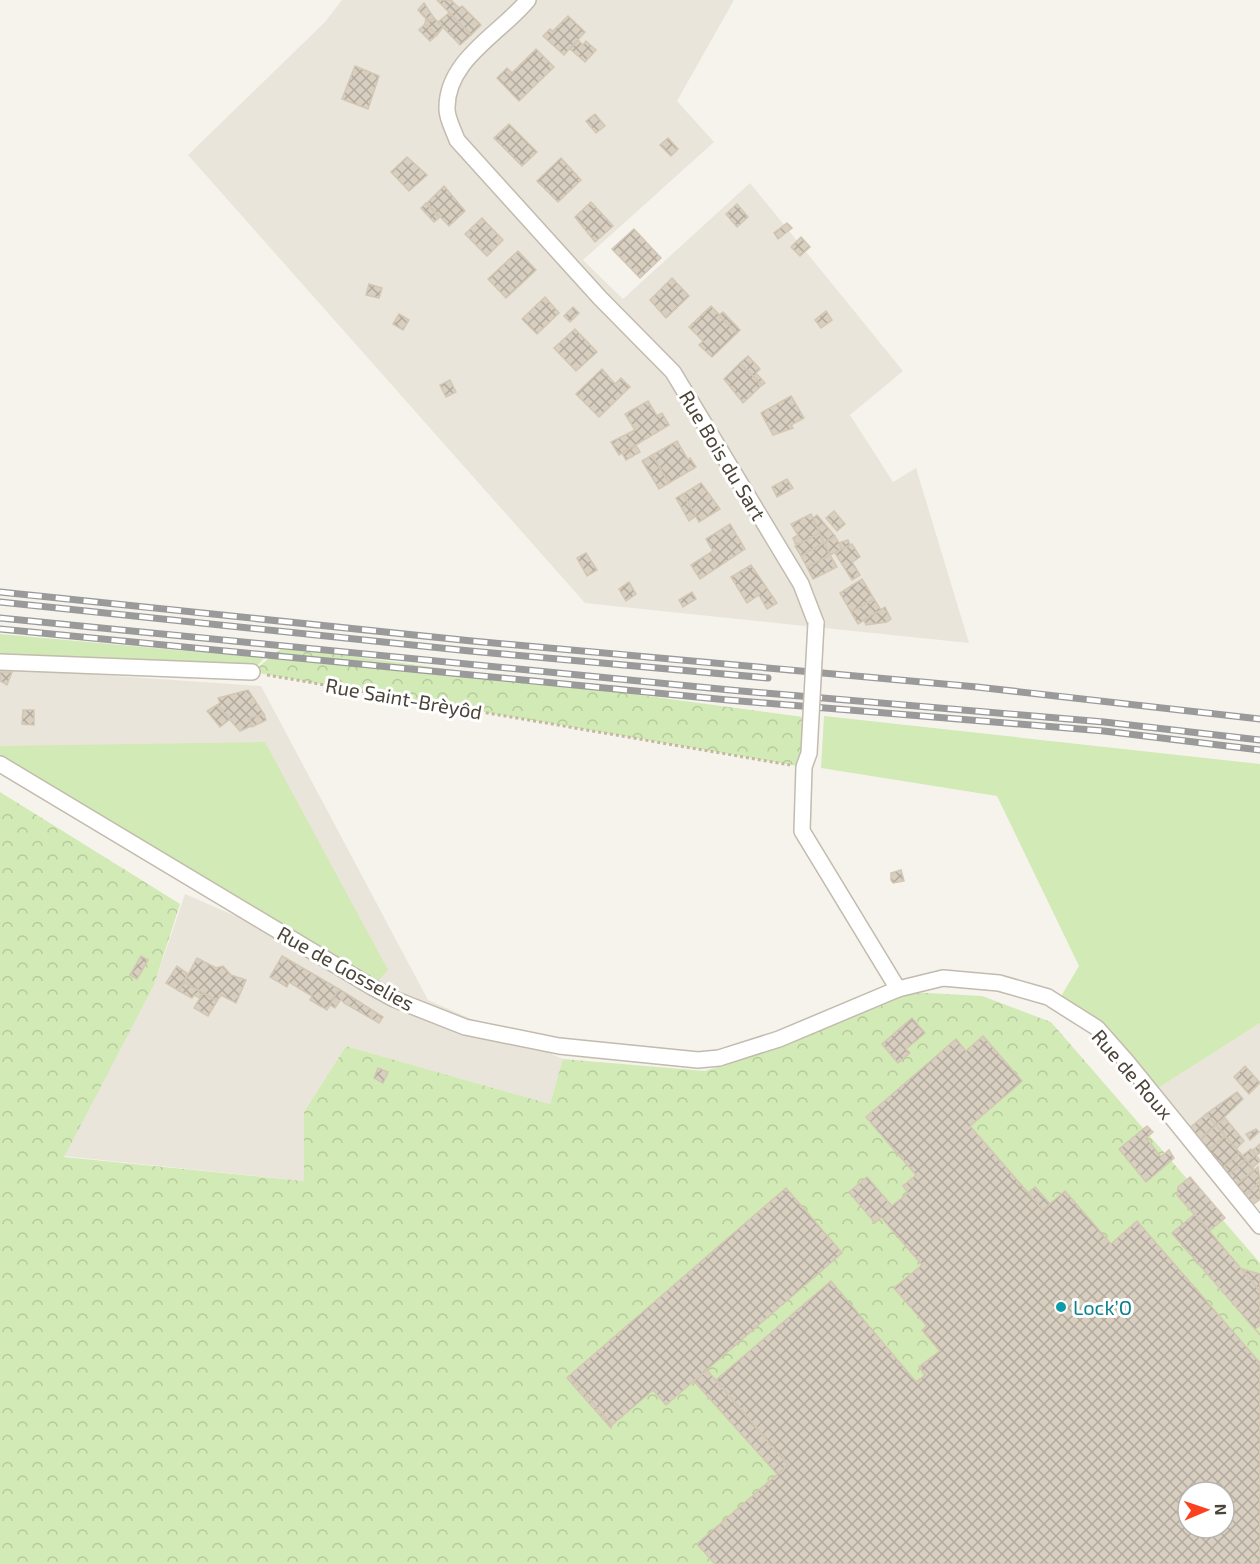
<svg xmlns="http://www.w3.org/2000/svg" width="1260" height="1564" font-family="'Exo 2',sans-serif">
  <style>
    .residential { fill: #eae5da }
    .green { fill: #d2eab5 }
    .forest { fill: url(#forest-crowns); fill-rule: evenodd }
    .building { fill: url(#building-cross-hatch); stroke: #d3c7b4; stroke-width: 1.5; fill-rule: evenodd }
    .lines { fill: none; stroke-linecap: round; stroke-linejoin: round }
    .street-casing { stroke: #c2bbae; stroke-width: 18 }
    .path { stroke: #c4b79f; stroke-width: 3; stroke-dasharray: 3 3; stroke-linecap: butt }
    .street { stroke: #fff; stroke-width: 15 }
    .rail-casing { stroke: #9a9a9a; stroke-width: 7 }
    .rail { stroke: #fff; stroke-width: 4.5; stroke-dasharray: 14; stroke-linecap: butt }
    .street-bridge-casing { stroke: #c2bbae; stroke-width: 18; stroke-linecap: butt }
    .street-bridge { stroke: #fff; stroke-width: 15 }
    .culture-dot { fill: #0f9aa8; stroke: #fff; stroke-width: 2 }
    .labels { text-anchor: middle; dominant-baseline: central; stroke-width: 6; stroke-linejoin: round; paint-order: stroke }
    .street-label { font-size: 20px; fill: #4b4439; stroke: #fff }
    .culture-label { font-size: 20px; fill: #0d838f; stroke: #fff; text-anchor: start }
  </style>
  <defs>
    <pattern id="forest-crowns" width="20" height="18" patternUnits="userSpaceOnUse" patternTransform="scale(1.5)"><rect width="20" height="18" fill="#d2eab5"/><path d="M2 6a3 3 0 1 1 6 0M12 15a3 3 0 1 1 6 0" fill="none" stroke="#b6ca9c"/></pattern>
    <pattern id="building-cross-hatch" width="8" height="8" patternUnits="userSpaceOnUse" patternTransform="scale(1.5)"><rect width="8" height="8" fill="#d8cfc1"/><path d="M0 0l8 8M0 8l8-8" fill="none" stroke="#b1aa9e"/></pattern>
  </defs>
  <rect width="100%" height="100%" fill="#f6f3ec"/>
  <g class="residential">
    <polygon points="342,0 734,0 677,101 714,142 583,260 623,299 750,183 903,371 850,415 893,482 916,468 969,643 585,603 188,155 325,22"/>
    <polygon points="0,668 261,686 428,1000 563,1059 550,1104 346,1046 304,1112 304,1181 63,1156 154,985 185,894 379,979 0,754"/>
    <polygon points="1260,1023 1260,1200 1250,1207 1152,1092"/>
  </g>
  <g class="green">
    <polygon points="0,634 264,658 252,672 0,657"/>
    <polygon points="824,716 1260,764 1260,1023 1152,1092 1060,998 1079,966 997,796 821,768"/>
    <polygon points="265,742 388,970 372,987 0,756 0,746"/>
  </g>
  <g class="forest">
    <polygon points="283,647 811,718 804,767 252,672"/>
    <path d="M0,792L180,904L154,985L64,1157L304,1181V1112L346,1046L550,1104L563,1059L705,1071L765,1052L910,992L982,996L1051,1022L1260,1263V1564H0ZM1188,1492H1224V1528H1188Z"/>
  </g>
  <g class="building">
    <polygon points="437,0 451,0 459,8 462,6 481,25 471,35"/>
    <polygon points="424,3 434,18 429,22 418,10"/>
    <polygon points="449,13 471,35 460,45 438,22"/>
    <polygon points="568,16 585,32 564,55 543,36 550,29 553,31"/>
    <polygon points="426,18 429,22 434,18 443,27 437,35 425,24"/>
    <polygon points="425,24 437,35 430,41 419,30"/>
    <polygon points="578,40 583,45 586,41 596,50 585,62 570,49"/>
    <polygon points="536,49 554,67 519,101 497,78 507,68 512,73"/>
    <polygon points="355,66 379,76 368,109 342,99"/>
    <polygon points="595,114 605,126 596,133 586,121"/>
    <polygon points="509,124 537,152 522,166 494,138"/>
    <polygon points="668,138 678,149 671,156 660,145"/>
    <polygon points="407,157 427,175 409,191 391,172"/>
    <polygon points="561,158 581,180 558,202 537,181"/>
    <polygon points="444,186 465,211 449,226 427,203"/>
    <polygon points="591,202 613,226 595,242 575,217"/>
    <polygon points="426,203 439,218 434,222 421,208"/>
    <polygon points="737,204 748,217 737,227 726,214"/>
    <polygon points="482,218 503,240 487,256 465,234"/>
    <polygon points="787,223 792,228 778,239 774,233"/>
    <polygon points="634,229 661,258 640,278 612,249"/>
    <polygon points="801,237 810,247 800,256 791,247"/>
    <polygon points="518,251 536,270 506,298 488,279"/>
    <polygon points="672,278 689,296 666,318 650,300"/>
    <polygon points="369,284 382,288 379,298 366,295"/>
    <polygon points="545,297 559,313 537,334 522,319"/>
    <polygon points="711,306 737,333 712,357 699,345 703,341 689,327"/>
    <polygon points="573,307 579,313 570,322 564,316"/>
    <polygon points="826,311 832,320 821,328 815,320"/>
    <polygon points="723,312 740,330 737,333 719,315"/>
    <polygon points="399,314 409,320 403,330 393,324"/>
    <polygon points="575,329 597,352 576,371 554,348"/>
    <polygon points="748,356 760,369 756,373 765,383 762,385 740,363"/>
    <polygon points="740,363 762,385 743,403 724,379"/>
    <polygon points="602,369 615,384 621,378 630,387 599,417 576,394"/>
    <polygon points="450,380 456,392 446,397 440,385"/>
    <polygon points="791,396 804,418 791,425 793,428 773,435 761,413"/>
    <polygon points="648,401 657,416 662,413 669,425 619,455 611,442 635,430 625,414"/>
    <polygon points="677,441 688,460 690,458 696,467 669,483 652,455"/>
    <polygon points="636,445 640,452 626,460 622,453"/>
    <polygon points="652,455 669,483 659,489 642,461"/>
    <polygon points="787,479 793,488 777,497 772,487"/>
    <polygon points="701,483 720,509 699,522 683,494"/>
    <polygon points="683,494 696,516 689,521 676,498"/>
    <polygon points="834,511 845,524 837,531 826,518"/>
    <polygon points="811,514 820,533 796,545 793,538 798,535 791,524"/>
    <polygon points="817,515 835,536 824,543 813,518"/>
    <polygon points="730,524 745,549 700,579 691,565 713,551 706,539"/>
    <polygon points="819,533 824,543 801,556 795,546"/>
    <polygon points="835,536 842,549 830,555 824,543"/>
    <polygon points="848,540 850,545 842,549 839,543"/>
    <polygon points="824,543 830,555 807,567 801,556"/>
    <polygon points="852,544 860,557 852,562 860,575 852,580 835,553"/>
    <polygon points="586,553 597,570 587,576 577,558"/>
    <polygon points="830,555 837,567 813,579 807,567"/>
    <polygon points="751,565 777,603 767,609 759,595 747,603 731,577"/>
    <polygon points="862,579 874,599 851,612 840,593"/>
    <polygon points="629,582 636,594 626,601 619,589"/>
    <polygon points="692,592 696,599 683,607 679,600"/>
    <polygon points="874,599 881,610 858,624 851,612"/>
    <polygon points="885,607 891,619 887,622 866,625 864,620"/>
    <polygon points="0,672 12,672 7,685 0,681"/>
    <polygon points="248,690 264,714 250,718 251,726 240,731 217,705 220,703 218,698"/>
    <polygon points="217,705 230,719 220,727 207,711"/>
    <polygon points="23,710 34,710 34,725 22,724"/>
    <polygon points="264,714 266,720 252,727 250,718"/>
    <polygon points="901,870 904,881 893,883 891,880 891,873"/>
    <polygon points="141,956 148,960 137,979 130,975"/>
    <polygon points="282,956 339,989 327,1010 310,1000 312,996 289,982 287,987 270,977"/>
    <polygon points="197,958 216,968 223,966 231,975 246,980 236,1003 221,995 217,1001 184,982"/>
    <polygon points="177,966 188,974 179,991 166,983"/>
    <polygon points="184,982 203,993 200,998 194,995 192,998 179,991"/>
    <polygon points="339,989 383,1017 379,1023 344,1003 341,999 335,1008 330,1005"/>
    <polygon points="203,993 217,1001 208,1016 194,1008"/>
    <polygon points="912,1018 925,1033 906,1049 910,1053 898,1063 882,1044"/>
    <path d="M983,1036L1022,1081L970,1126L1043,1210L1065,1191L1111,1244L1137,1221L1260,1363V1564H715L697,1544L788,1465L716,1380L831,1281L916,1382L925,1375L919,1367L940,1351L922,1330L927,1326L894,1288L922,1265L881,1217L875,1223L849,1192L867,1177L892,1206L908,1193L903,1186L916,1175L866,1117L956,1039L966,1051ZM1188,1492H1224V1528H1188Z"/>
    <polygon points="1245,1066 1260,1083 1249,1094 1234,1077"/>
    <polygon points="378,1068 388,1072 383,1083 374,1078"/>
    <polygon points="1237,1092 1243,1099 1216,1125 1206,1114"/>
    <polygon points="1206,1114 1216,1125 1196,1143 1186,1131"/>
    <polygon points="1225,1118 1244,1141 1236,1149 1216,1125"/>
    <polygon points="1216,1125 1225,1136 1205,1154 1196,1143"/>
    <polygon points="1147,1126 1153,1132 1146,1138 1161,1157 1169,1150 1174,1158 1146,1182 1119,1149"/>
    <polygon points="1256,1129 1259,1132 1250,1140 1246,1134"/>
    <polygon points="1225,1136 1240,1153 1219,1171 1205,1154"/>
    <polygon points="1260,1144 1260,1153 1256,1155 1252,1151"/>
    <polygon points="1251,1149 1256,1155 1247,1162 1242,1156"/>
    <polygon points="1240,1153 1246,1160 1225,1178 1219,1171"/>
    <polygon points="1256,1155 1260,1161 1252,1168 1247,1162"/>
    <polygon points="1246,1160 1254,1170 1233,1188 1225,1178"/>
    <polygon points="1258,1167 1260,1182 1242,1198 1233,1188"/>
    <polygon points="1190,1177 1225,1218 1209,1231 1177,1195 1178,1187"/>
    <polygon points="1260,1182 1260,1199 1250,1207 1242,1198"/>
    <polygon points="1035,1187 1050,1204 1043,1210 1028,1193"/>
    <polygon points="786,1188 842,1253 666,1405 653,1390 612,1425 569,1376"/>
    <polygon points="1195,1214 1260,1291 1260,1325 1255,1329 1260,1335 1172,1233"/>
    <polygon points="1242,1269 1260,1274 1260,1291"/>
    <polygon points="707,1370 788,1465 777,1474 694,1381"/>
    <polygon points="569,1376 612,1425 611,1428 567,1378"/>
  </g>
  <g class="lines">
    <g class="street-casing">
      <g id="street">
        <path d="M528,0C500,34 446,60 447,109C447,119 454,131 457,140L600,298L673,372L801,584L816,623"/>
        <polyline points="0,662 252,672"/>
        <polyline points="809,753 804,767 802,831 898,989"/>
        <polyline points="0,764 372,987 394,999 465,1027 559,1046 698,1060 719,1058 779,1039 898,989 943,978 999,983 1048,997 1097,1028 1127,1062 1260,1226"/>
      </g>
    </g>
    <polyline class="path" points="267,675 790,765"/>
    <use href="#street" class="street"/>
    <g class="rail-casing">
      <g id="rail">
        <polyline points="0,592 472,641 977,687 1260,719"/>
        <polyline points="0,602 470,651 768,678"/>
        <polyline points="0,618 730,690 1104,722 1260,740"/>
        <polyline points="0,629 728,700 1104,731 1260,750"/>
      </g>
    </g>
    <use href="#rail" class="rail"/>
    <g class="street-bridge-casing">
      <polyline id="street-bridge" points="809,753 816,623"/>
    </g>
    <use href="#street-bridge" class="street-bridge"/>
  </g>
  <circle class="culture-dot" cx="1061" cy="1307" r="6"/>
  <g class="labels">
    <g class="street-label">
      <text transform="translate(723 455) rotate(59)">Rue Bois du Sart</text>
      <text transform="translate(404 698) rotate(10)">Rue Saint-Brèyôd</text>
      <text transform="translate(346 968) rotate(29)">Rue de Gosselies</text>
      <text transform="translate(1133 1074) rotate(49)">Rue de Roux</text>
    </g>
    <g class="culture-label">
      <text x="1073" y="1307">Lock’O</text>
    </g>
  </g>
  <g transform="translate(1206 1510) rotate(88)"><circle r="28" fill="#ffffff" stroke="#b7b4b0" stroke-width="1.5"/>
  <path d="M0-4.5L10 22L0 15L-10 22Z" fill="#fc3f1d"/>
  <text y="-9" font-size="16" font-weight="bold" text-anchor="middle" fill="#4b4439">N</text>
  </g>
</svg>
